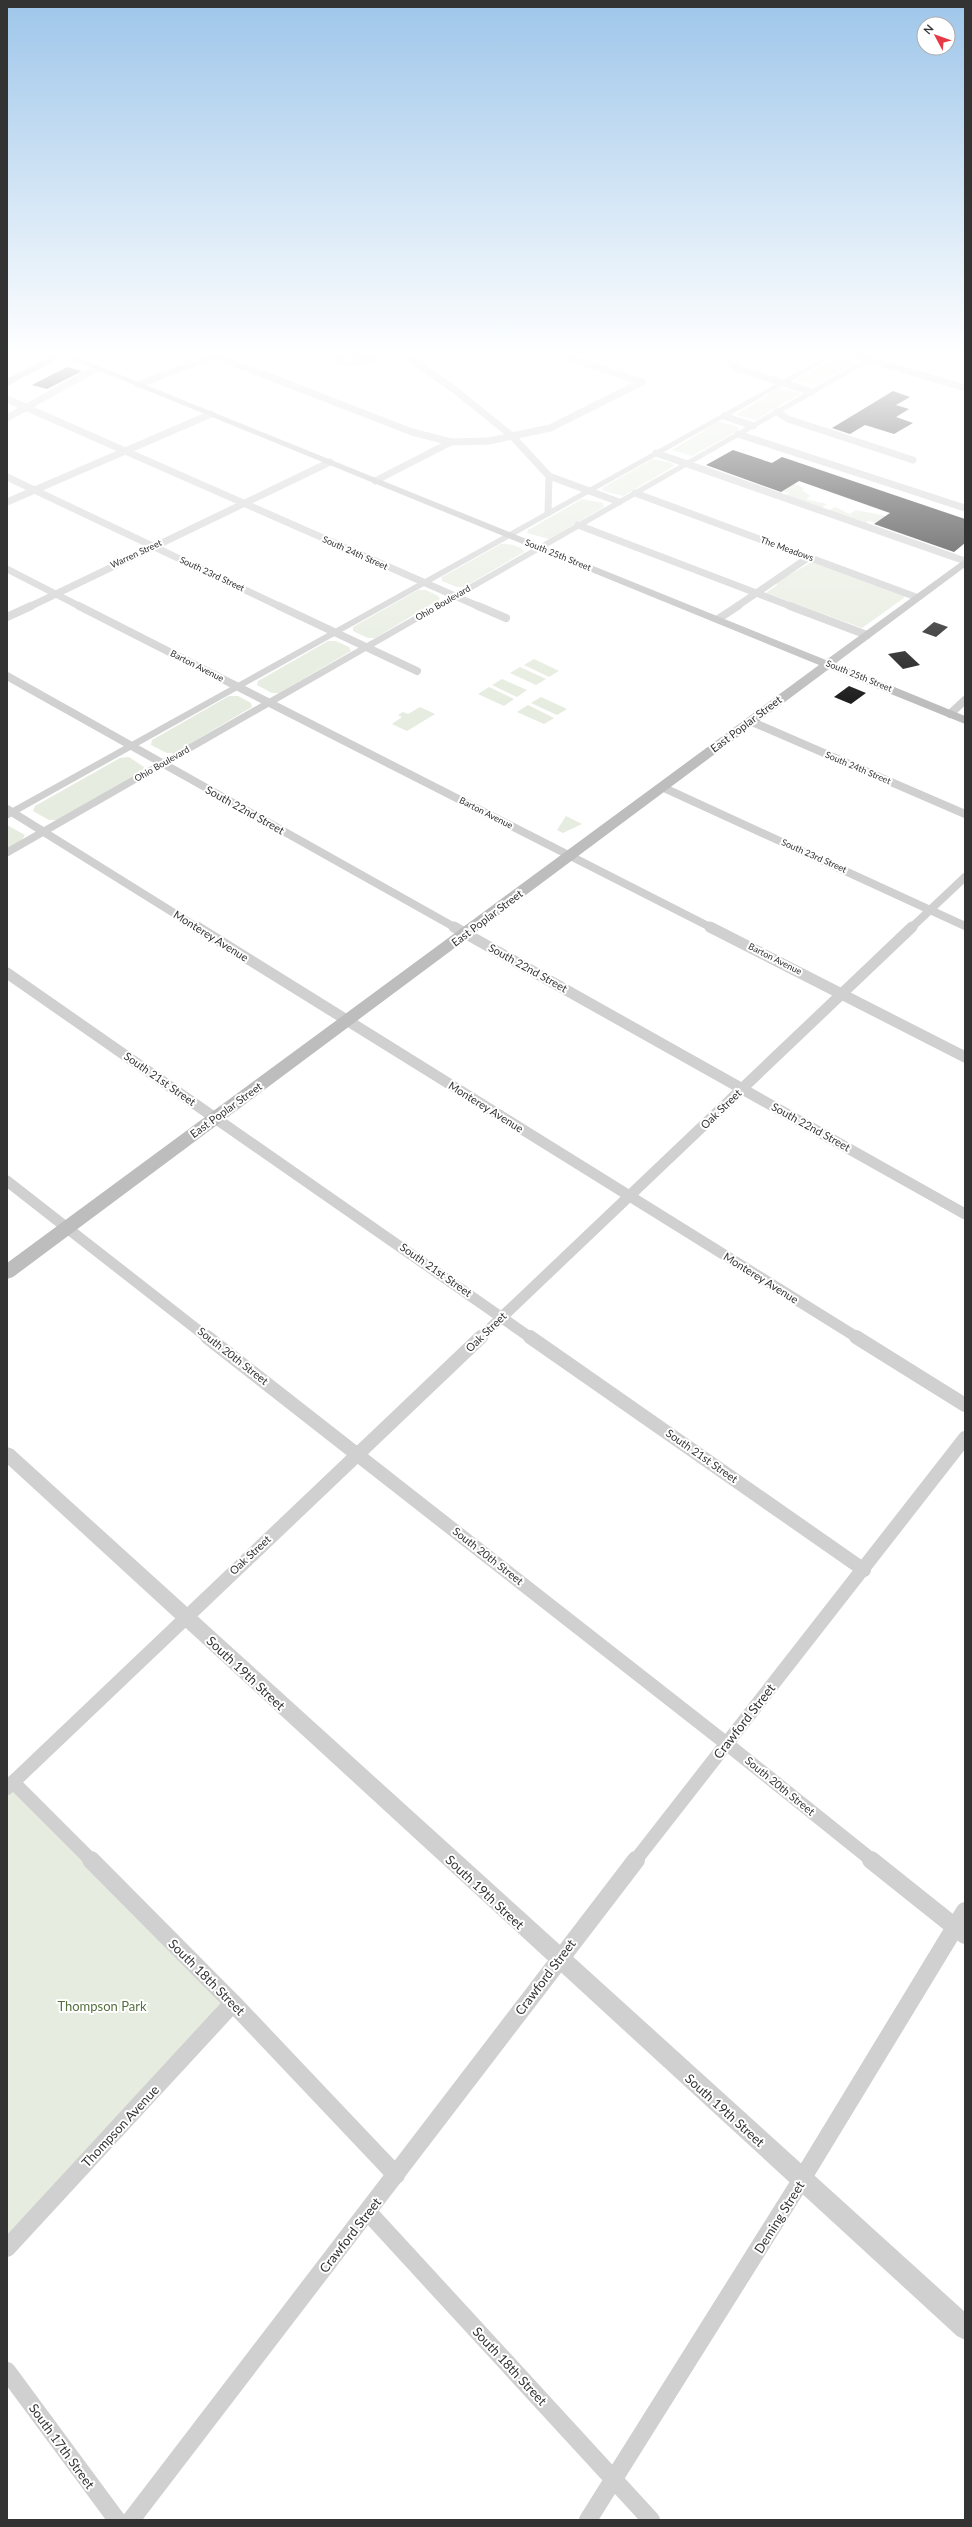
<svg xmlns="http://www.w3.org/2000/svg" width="972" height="2527" font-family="Lato,sans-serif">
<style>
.green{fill:#e6ecdf}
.building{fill:#1a1a1a}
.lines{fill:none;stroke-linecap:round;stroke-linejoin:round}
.minor-far4{stroke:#d0d0d0;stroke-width:7}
.minor-far3{stroke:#d0d0d0;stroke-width:8}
.minor-far2{stroke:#d0d0d0;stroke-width:11}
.minor-far1{stroke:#d0d0d0;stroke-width:14}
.minor{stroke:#d0d0d0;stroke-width:18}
.tertiary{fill:#d0d0d0;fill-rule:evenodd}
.secondary{fill:#bdbdbd;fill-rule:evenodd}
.primary{fill:#ababab;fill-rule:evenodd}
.labels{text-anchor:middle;stroke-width:4;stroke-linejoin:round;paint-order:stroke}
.far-street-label{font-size:9px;fill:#333;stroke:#fff}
.street-label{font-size:11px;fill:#333;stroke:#fff}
.near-street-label{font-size:13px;fill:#333;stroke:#fff}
.near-park-label{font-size:13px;fill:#56703f;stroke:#fff}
</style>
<rect width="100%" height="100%" fill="#fff"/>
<g class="green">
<path d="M837,356l18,3 2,3 -41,23 -19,-5z"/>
<path d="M779,388l19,4 1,2 -43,26 -20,-5z"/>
<path d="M718,422l19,4 2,4 -47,26 -20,-6z"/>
<path d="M653,459l19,4 2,3 -51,30 -19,-5 -2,-3z"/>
<path d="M794,484l10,4 -2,2 9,6 -5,3 21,5 -7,5 -35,-13 4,-3 -6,-2z"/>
<path d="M582,499l21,4 1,4 -55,32 -22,-6 1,-3z"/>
<path d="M835,507l15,7 6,-4 30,6 -10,7 -7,-2 -5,3 -36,-13z"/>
<path d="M501,544c8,0 19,1 23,8l-60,35h-7l-15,-6v-4z"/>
<path d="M812,562l92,34v2l-42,30 -96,-35 11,-8v-3z"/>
<path d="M418,590h8l12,6 2,3 -65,39h-7l-15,-7v-4z"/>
<path d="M328,641h8l13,6 2,4 -72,42h-7l-15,-8 1,-4z"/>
<path d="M534,659l25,12 -10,6 -25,-12z"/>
<path d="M520,667l26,12 -10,6 -26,-12z"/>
<path d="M502,679l25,11 -10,7 -25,-12z"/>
<path d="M489,687l25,12 -10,7 -26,-12z"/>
<path d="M229,696h9l13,7 1,4 -78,46h-7l-16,-8 1,-5z"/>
<path d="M541,697l26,12 -10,6 -26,-12z"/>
<path d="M528,705l26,13 -10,6 -27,-12z"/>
<path d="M420,707l15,7 -28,17 -15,-7 10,-7 -4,-2 5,-3 5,2z"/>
<path d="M129,757l15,10 -2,4 -85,49h-8l-16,-9 2,-5 85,-48z"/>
<path d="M566,816l16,8 -19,9 -6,-3z"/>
<path d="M7,825l18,10 -3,5 -15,9z"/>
<path d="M13,1782l220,221 -226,245v-460z"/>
</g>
<g class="building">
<path d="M67,367l15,4 -35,18 -15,-4z"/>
<path d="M893,391l17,6 -14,8 13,4 -13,8 17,6 -19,11 -29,-9 -15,9 -18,-6z"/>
<path d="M733,450l39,13 10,-6 183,62v24l-11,9 -80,-28 16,-11 -91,-32 -18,11 -75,-27z"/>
<path d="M934,622l14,5 -12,10 -14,-5z"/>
<path d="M905,651l15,14 -17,4 -15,-15z"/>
<path d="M849,686l17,7 -15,11 -17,-7z"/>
</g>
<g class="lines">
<g class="minor-far4">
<path d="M403,354l52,36 57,46 37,40 -1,37"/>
<path d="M557,354l85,28"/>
<path d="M851,354l114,34"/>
<path d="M213,355l199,77 39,10 38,-1 61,-13 92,-46"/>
<path d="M364,358l-14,-4 -13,4 2,3 13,2 37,-9"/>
<path d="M730,363l9,6 73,23"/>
<path d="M138,385l80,-31"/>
<path d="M7,399l473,208"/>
<path d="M777,412l11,7 125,41"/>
<path d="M724,416l29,10"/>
<path d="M7,418l90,-50"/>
<path d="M738,434l227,74"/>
<path d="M656,453l309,108"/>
<path d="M549,476l70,26"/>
<path d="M7,477l274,130"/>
<path d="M375,481l76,-39"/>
<path d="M635,493l281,104"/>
<path d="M7,502l204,-88"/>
<path d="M578,525l215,82"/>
<path d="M7,569l74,38"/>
<path d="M29,607l301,-145"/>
<path d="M736,607l73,-50"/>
</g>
<g class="minor-far3">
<path d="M79,606l633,322"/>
<path d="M279,606l138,65"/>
<path d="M478,606l28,12"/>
<path d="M790,606l77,29"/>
<path d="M7,617l24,-11"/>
<path d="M718,619l20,-13"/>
<path d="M7,676l449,252"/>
<path d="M950,714l15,-14"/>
<path d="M750,721l215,93"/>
<path d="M662,787l303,139"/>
<path d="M7,809l191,119"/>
<path d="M911,928l54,-51"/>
</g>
<g class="minor-far2">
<path d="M197,927l661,411"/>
<path d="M454,927l511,287"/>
<path d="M710,927l255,130"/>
<path d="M7,973l524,365"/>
<path d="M7,1181l201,157"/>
<path d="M480,1338l432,-411"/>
</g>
<g class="minor-far1">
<path d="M207,1337l520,407 146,117"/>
<path d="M530,1337l334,233"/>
<path d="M856,1337l109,68"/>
<path d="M13,1782l79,79"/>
<path d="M7,1788l474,-451"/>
<path d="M635,1861l330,-423"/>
</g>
<g class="minor">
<path d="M91,1860l142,143 163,172"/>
<path d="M871,1860l94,75"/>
<path d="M368,2212l283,308"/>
<path d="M7,2248l226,-245"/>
<path d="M7,2371l110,149"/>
<path d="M131,2520l505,-660"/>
<path d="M588,2520l214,-341 163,-268"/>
</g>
<g class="tertiary">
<path d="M830,354h9l-832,465v-8z"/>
<path d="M874,354h9l-876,503v-9z"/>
<path d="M7,1447l6,2 952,863v28l-8,-4 -950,-872z"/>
</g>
<path class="secondary" d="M58,354h11l757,306 139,-101v8l-129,96 129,53v8l-136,-55 -816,608 -6,2v-16l812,-598z"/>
<path class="primary" d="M55,354h12l-60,32v-7z"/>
</g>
<linearGradient id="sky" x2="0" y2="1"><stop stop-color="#9ec6ea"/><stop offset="0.5" stop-color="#fff"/><stop offset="1" stop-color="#fff" stop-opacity="0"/></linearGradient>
<rect width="972" height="708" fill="url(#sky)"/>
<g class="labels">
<g class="far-street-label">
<text transform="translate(787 549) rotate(20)" y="3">The Meadows</text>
<text transform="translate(355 553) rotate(24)" y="3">South 24th Street</text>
<text transform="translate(136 554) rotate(-25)" y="3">Warren Street</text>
<text transform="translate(558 555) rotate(22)" y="3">South 25th Street</text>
<text transform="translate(212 574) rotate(25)" y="3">South 23rd Street</text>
<text transform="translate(443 603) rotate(-30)" y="3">Ohio Boulevard</text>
<text transform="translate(197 666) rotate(27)" y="3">Barton Avenue</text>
<text transform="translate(859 676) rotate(22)" y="3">South 25th Street</text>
<text transform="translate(162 764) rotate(-30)" y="3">Ohio Boulevard</text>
<text transform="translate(858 768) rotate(23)" y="3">South 24th Street</text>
<text transform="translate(486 813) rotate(27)" y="3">Barton Avenue</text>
<text transform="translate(814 856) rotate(24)" y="3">South 23rd Street</text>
<text transform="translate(775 959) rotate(27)" y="3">Barton Avenue</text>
</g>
<g class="street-label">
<text transform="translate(746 724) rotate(-37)" y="4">East Poplar Street</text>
<text transform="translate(245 810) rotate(29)" y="4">South 22nd Street</text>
<text transform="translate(487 918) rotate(-37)" y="4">East Poplar Street</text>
<text transform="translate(211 936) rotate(32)" y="4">Monterey Avenue</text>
<text transform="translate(528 968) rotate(29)" y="4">South 22nd Street</text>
<text transform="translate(160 1079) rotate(35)" y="4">South 21st Street</text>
<text transform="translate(486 1107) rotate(32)" y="4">Monterey Avenue</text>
<text transform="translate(721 1109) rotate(-44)" y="4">Oak Street</text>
<text transform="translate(226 1110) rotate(-36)" y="4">East Poplar Street</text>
<text transform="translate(811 1127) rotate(29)" y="4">South 22nd Street</text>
<text transform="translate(436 1270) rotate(35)" y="4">South 21st Street</text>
<text transform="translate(761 1278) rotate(32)" y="4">Monterey Avenue</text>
<text transform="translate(486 1332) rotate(-44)" y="4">Oak Street</text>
<text transform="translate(233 1356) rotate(38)" y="4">South 20th Street</text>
<text transform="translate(702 1456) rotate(35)" y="4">South 21st Street</text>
<text transform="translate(250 1555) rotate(-43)" y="4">Oak Street</text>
<text transform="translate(488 1556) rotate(38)" y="4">South 20th Street</text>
<text transform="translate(780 1786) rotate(39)" y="4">South 20th Street</text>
</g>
<g class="near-street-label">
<text transform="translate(246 1673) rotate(43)" y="5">South 19th Street</text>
<text transform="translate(744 1721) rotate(-52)" y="5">Crawford Street</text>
<text transform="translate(485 1892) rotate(43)" y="5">South 19th Street</text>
<text transform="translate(207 1977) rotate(45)" y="5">South 18th Street</text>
<text transform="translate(545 1977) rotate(-53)" y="5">Crawford Street</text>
<text transform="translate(725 2110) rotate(42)" y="5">South 19th Street</text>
<text transform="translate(120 2126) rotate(-47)" y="5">Thompson Avenue</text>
<text transform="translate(779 2217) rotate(-58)" y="5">Deming Street</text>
<text transform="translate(350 2235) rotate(-52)" y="5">Crawford Street</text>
<text transform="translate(510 2366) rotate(47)" y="5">South 18th Street</text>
<text transform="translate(62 2446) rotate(54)" y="5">South 17th Street</text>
</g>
<g class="near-park-label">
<text x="102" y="2011">Thompson Park</text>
</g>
</g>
<rect width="972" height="2527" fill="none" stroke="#333333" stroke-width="16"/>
<g transform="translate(936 36) rotate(311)"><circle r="19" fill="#ffffff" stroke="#adadad"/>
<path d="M0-3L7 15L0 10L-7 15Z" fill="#e63946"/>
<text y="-6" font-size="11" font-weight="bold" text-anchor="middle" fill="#333333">N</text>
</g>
</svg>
